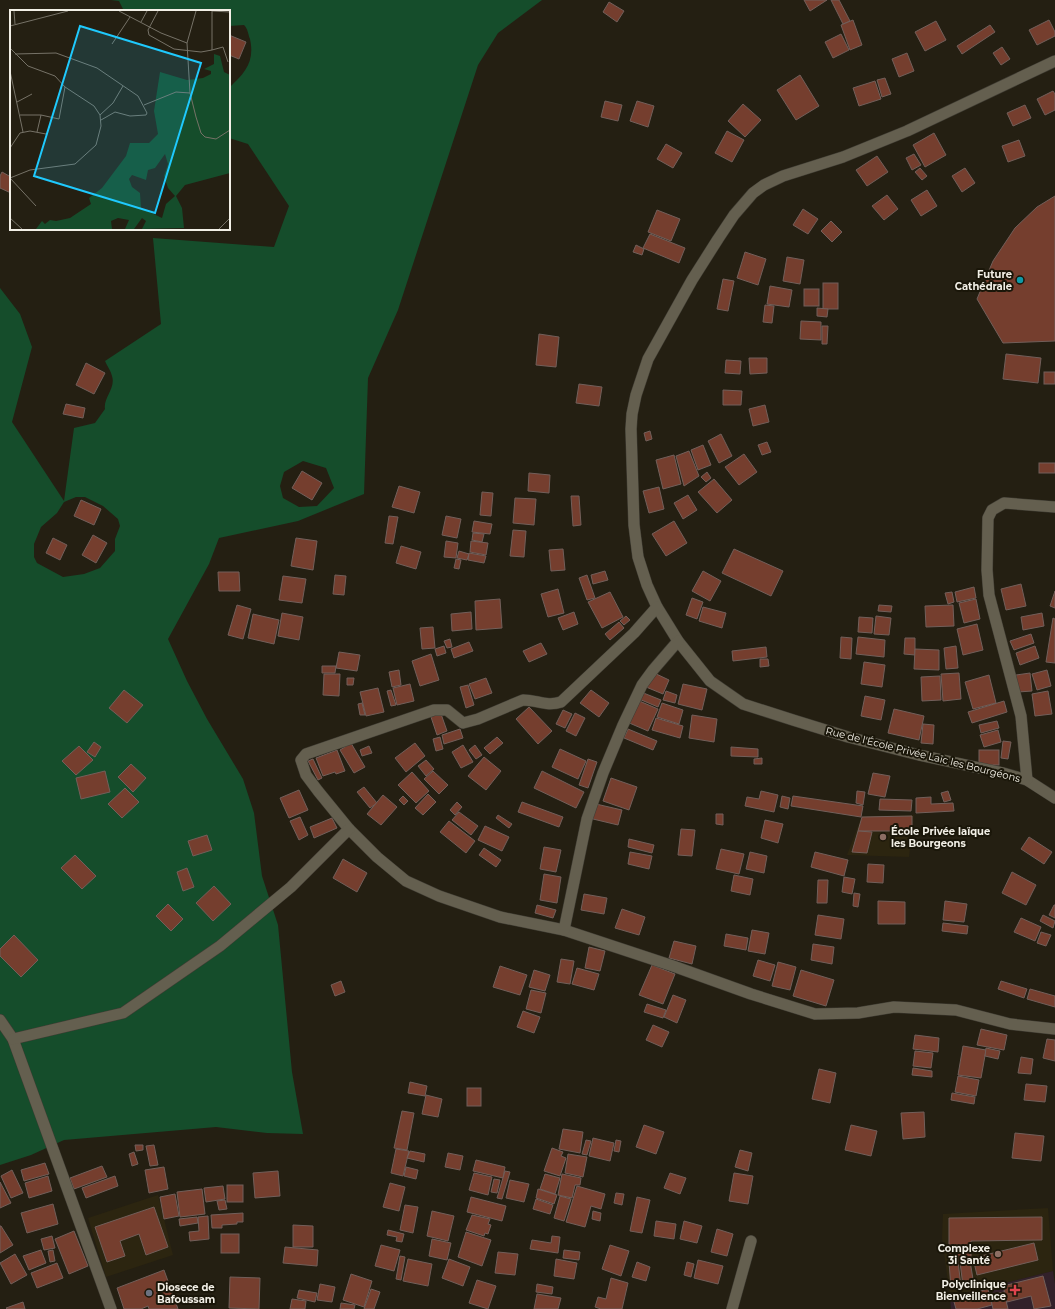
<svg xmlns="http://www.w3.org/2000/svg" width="1055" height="1309" font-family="Montserrat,sans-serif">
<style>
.built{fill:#2c2510}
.medical{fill:#32212a}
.green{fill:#154d2b;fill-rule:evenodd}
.building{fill:#753e2e;stroke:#725f5a}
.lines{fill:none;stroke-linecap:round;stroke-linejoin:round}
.minor-casing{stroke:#3f3c33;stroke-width:12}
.minor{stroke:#645f4f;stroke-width:11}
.culture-dot{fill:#0f9aa8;stroke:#1a1609;stroke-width:1.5}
.education-dot{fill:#8d6e63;stroke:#1a1609;stroke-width:1.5}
.health-dot{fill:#e0444e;stroke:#1a1609;stroke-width:1.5}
.worship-dot{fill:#6b7280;stroke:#1a1609;stroke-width:1.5}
.labels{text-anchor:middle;stroke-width:4;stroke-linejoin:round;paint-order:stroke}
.poi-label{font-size:10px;font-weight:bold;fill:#f2efe6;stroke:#1a1609;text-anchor:end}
.street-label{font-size:10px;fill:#f2efe6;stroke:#1a1609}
.inset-road{fill:none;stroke:#767267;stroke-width:1}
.view{fill:#1fc9fd;fill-opacity:0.15;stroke:#1fc9fd;stroke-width:2}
.inset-edge{fill:none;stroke:#f2efe6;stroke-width:2}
</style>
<rect width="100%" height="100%" fill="#241f12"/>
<g class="built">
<path d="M914,815l-5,42 -62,-2 14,-37 2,-2z"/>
<path d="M158,1195l15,60 -67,22 -18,-59z"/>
<path d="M1048,1208l5,63 -103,26 -8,-59 1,-24z"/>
</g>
<path class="medical" d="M1053,1271l2,13v25h-104l-1,-12z"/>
<path class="green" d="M111,0h431l-44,33 -20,32 -80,245 -30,68 -4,116 -66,27 -79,17 -10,26 -41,75 19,42 20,38 36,60 11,34 8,63 16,49 14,147 11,62 -36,-1 -51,-6 -152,13 -33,15 -31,10v-877l20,26 12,33 -20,75 52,79 10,-73 21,-5 10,-14c-2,-11 11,-21 7,-33 -1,-5 -5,-10 -7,-15l56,-37 -8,-86 121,9 15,-41 -41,-62 -19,-6v-50c16,-15 26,-26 21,-49 -2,-5 -2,-10 -6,-14l-15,1v-15h-105l-5,-10zM303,461l23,7 8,20 -17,18 -18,1 -16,-9 -3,-12 4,-14zM76,497h9l18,9 15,13 2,7 -5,13v12l-15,17 -16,6 -21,3 -26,-14 -3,-6v-13l7,-17 16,-14 7,-11z"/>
<g class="building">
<path d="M804,0h23l-17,11z"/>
<path d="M831,0h8l11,21 -7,3z"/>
<path d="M609,2l15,9 -7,11 -14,-10z"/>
<path d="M853,20l9,25 -12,5 -9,-25z"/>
<path d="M1049,20l6,12v4l-18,9 -8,-15z"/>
<path d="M936,21l10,19 -21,11 -10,-19z"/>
<path d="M990,25l5,7 -33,22 -5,-8z"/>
<path d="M841,34l8,16 -16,8 -8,-16z"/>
<path d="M229,35l17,7 -7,17 -10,-4z"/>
<path d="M1002,47l8,12 -9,6 -8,-12z"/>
<path d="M907,53l7,18 -15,6 -7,-18z"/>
<path d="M800,75l19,31 -23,14 -19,-30z"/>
<path d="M885,78l6,16 -9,3 -5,-17z"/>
<path d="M875,81l6,18 -22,7 -6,-18z"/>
<path d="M1053,91l2,3v16l-10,5 -8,-16z"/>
<path d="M605,101l17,4 -4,16 -17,-4z"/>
<path d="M637,101l17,5 -6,21 -18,-6z"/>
<path d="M743,104l18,16 -16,17 -17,-16z"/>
<path d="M1025,105l6,13 -18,8 -6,-13z"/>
<path d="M727,131l17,9 -12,22 -17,-9z"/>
<path d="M934,133l12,22 -21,12 -12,-22z"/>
<path d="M1019,140l6,16 -17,6 -6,-16z"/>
<path d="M666,144l16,9 -9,15 -16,-9z"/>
<path d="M914,154l7,11 -9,5 -6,-12z"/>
<path d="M877,156l11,16 -21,14 -11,-16z"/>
<path d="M920,168l7,8 -5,4 -7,-8z"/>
<path d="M965,168l10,15 -13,9 -10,-16z"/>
<path d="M2,172l9,5v16l-11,-5v-12z"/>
<path d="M927,190l10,16 -16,10 -10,-16z"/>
<path d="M887,195l11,14 -14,11 -12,-14z"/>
<path d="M1055,196v145l-52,2 -26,-44 16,-38 22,-33 22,-21z"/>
<path d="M803,209l15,10 -10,15 -15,-9z"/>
<path d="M657,210l23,9 -9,22 -23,-9z"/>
<path d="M831,221l11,11 -10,10 -11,-11z"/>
<path d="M650,234l35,14 -6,15 -36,-15z"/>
<path d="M636,245l8,4 -2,6 -9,-3z"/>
<path d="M745,252l21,7 -8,26 -21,-7z"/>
<path d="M787,257l17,3 -4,24 -17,-3z"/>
<path d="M723,279l11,2 -6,30 -11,-2z"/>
<rect x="823" y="283" width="15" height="26"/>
<path d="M770,286l22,4 -3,17 -22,-3z"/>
<rect x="804" y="289" width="15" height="17"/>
<path d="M765,305l9,1 -2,17 -9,-1z"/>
<path d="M817,308l11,1 -1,8 -10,-1z"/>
<path d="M801,321l20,1v18l-21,-1z"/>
<path d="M822,326h6l-1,18h-5z"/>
<path d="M539,334l20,3 -3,30 -20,-2z"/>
<path d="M1006,354l35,4 -3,25 -35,-4z"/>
<path d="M749,358h18v15l-17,1z"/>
<path d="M726,360l15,1 -1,13 -15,-1z"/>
<path d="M86,363l19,10 -11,21 -18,-9z"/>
<rect x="1044" y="372" width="11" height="12"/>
<path d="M579,384l23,3 -3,19 -23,-3z"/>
<path d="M723,390l19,1 -1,14h-18z"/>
<path d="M66,404l19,4 -2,10 -20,-4z"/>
<path d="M765,405l4,17 -16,4 -4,-17z"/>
<path d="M650,431l2,8 -6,2 -2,-8z"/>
<path d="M721,434l11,22 -13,7 -11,-22z"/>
<path d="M767,442l4,10 -9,3 -4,-10z"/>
<path d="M703,445l8,20 -13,5 -7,-20z"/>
<path d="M689,451l10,25 -15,10 -8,-30z"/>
<path d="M744,454l13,18 -18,13 -14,-18z"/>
<path d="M674,455l7,29 -18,5 -7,-29z"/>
<rect x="1039" y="463" width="16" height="10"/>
<path d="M302,471l20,12 -10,17 -20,-12z"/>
<path d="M707,472l4,6 -5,4 -5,-5z"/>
<path d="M529,473l21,2 -1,18 -21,-2z"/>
<path d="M714,479l18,21 -15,13 -19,-21z"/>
<path d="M399,486l21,6 -6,21 -22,-6z"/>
<path d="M659,487l5,22 -15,4 -6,-22z"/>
<path d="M482,492l11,1 -2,23 -11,-1z"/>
<path d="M688,495l9,15 -14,9 -9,-16z"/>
<path d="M571,496h8l2,29 -8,1z"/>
<path d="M515,498l21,1 -2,26 -21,-2z"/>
<path d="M81,500l20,9 -7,16 -20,-9z"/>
<path d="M389,516l9,1 -5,27 -8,-1z"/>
<path d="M446,516l15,3 -4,19 -15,-3z"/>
<path d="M474,521l18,3 -2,10 -18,-2z"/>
<path d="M674,521l13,22 -21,13 -14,-22z"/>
<path d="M513,530l13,1 -2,26 -14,-1z"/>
<path d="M473,533l11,1 -2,8 -10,-2z"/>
<path d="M93,535l14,8 -11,20 -14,-8z"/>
<path d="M53,538l14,7 -7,15 -14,-7z"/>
<path d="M296,538l21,3 -4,29 -22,-4z"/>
<path d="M446,541l12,2 -2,15 -12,-1z"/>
<path d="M471,541l17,2 -2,12 -16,-3z"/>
<path d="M401,546l20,6 -5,17 -20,-6z"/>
<path d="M563,549l2,21 -14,1 -2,-21z"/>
<path d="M734,549l49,22 -12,25 -49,-23z"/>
<path d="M459,551l10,3 -2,6 -10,-2z"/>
<path d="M469,553l17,3 -2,7 -16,-3z"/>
<path d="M456,559l5,1 -2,9 -5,-1z"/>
<path d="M605,571l3,9 -15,4 -2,-9z"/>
<path d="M703,571l18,10 -11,20 -18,-10z"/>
<path d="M218,572h21l1,19h-21z"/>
<path d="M335,575l11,1 -2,19 -11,-1z"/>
<path d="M587,575l8,23 -8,2 -8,-22z"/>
<path d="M283,576l23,3 -4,24 -23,-3z"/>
<path d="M1021,584l5,22 -20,4 -5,-21z"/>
<path d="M974,587l2,11 -19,4 -2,-10z"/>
<path d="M558,589l6,24 -16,4 -7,-23z"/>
<path d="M1055,591v17l-5,-2z"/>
<path d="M610,592l13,25 -21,11 -14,-26z"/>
<path d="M952,592l2,10 -6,2 -3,-11z"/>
<path d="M692,598l11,4 -6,17 -11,-4z"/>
<path d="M500,599l2,29 -26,2 -1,-29z"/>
<path d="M976,599l4,20 -16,4 -5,-20z"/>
<path d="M237,605l14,4 -8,30 -15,-4z"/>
<path d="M879,605l13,1 -1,6 -13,-1z"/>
<path d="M953,605l1,21 -28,1 -1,-21z"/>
<path d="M703,607l23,6 -4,15 -23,-7z"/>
<path d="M471,612l1,17 -20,2 -1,-17z"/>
<path d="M574,612l4,12 -15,6 -5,-12z"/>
<path d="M282,613l21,4 -4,23 -21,-4z"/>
<path d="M1042,613l2,13 -21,4 -2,-13z"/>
<path d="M253,614l26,6 -5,24 -26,-6z"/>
<path d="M626,616l4,4 -6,5 -4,-4z"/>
<path d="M876,616l15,2 -2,17 -15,-1z"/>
<path d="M859,617l14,1 -1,15 -14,-1z"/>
<path d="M1053,618l2,1v44l-9,-1z"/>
<path d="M619,622l5,6 -14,12 -5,-6z"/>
<path d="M977,624l6,26 -20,5 -6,-26z"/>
<path d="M433,627l2,21 -13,1 -2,-21z"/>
<path d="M1031,634l3,9 -20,7 -4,-9z"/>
<path d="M841,637l11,1 -1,21 -11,-1z"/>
<path d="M858,637l27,3 -1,17 -28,-3z"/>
<path d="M905,638h10v17l-11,-1z"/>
<path d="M450,639l2,8 -5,1 -3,-7z"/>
<path d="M469,642l4,9 -19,7 -3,-9z"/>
<path d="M541,643l6,11 -18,8 -6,-11z"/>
<path d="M444,646l2,7 -9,3 -2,-7z"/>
<path d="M956,646l2,22 -12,1 -2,-21z"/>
<path d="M1035,646l4,12 -19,7 -4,-12z"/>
<path d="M766,647l1,10 -34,4 -1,-10z"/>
<path d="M915,649l24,1v20l-25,-1z"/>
<path d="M339,652l21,3 -3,16 -21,-3z"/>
<path d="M431,654l8,26 -19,6 -8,-25z"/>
<path d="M760,659h8l1,7 -9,1z"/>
<path d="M864,662l21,3 -3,22 -21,-3z"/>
<path d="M322,666h14l-1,7h-13z"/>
<path d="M399,670l2,15 -9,2 -3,-15z"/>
<path d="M1047,670l4,16 -14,4 -5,-16z"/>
<path d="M652,672l17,8 -6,14 -17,-7z"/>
<path d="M959,673l2,26 -18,2 -2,-27z"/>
<path d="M1030,673l2,18 -14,1 -2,-17z"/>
<path d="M324,674h16l-1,22 -16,-1z"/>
<path d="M989,675l7,28 -23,6 -8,-27z"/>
<path d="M940,676l1,24 -19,1 -1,-24z"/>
<path d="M347,678h7l-1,7h-6z"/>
<path d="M486,678l6,15 -17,6 -6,-15z"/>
<path d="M410,684l4,17 -17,4 -4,-17z"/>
<path d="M683,684l24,5 -5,21 -24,-6z"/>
<path d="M468,685l6,20 -8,3 -6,-21z"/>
<path d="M378,688l6,24 -18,4 -6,-24z"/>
<path d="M124,690l19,15 -16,18 -18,-15z"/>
<path d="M391,690l5,15 -5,1 -4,-15z"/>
<path d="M591,690l18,13 -10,14 -19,-14z"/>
<path d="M666,691l11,4 -2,8 -12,-3z"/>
<path d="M1048,691l4,23 -17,2 -3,-22z"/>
<path d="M641,692l20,8 -3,7 -19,-8z"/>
<path d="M865,696l20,4 -4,20 -20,-4z"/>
<path d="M637,700l21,9 -10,22 -21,-9z"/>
<path d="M1004,701l3,11 -35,11 -4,-11z"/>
<path d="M362,703l3,12h-5l-2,-11z"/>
<path d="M662,703l21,7 -4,14 -22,-7z"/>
<path d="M529,707l23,24 -14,13 -22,-25z"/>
<path d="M894,709l30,7 -5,24 -31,-7z"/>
<path d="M563,710l9,4 -7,14 -9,-4z"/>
<path d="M440,711l7,20 -10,4 -7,-21z"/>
<path d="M575,713l10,5 -9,18 -10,-5z"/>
<path d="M692,715l25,4 -3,23 -25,-4z"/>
<path d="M656,718l27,8 -3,12 -28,-8z"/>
<path d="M997,721l2,7 -18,5 -2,-8z"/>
<path d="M923,724l11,1 -1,19 -12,-1z"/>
<path d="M460,729l3,9 -19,6 -2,-9z"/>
<path d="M628,729l29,12 -4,9 -29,-12z"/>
<path d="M998,730l3,12 -17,5 -4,-12z"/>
<path d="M440,737l3,12 -7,2 -3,-12z"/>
<path d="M497,737l6,6 -13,11 -6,-6z"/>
<path d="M1003,741l8,1 -3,17 -7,-1z"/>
<path d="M94,742l7,5 -6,10 -8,-5z"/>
<path d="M351,743l14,24 -11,6 -14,-23z"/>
<path d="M415,743l10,13 -19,16 -11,-14z"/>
<path d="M463,745l10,17 -12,6 -9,-16z"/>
<path d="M475,745l7,10 -6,4 -7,-9z"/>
<path d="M79,746l14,14 -17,15 -14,-14z"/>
<path d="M369,746l3,7 -10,3 -2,-6z"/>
<path d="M731,747l27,2v8l-27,-1z"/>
<path d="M560,749l26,12 -8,18 -26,-12z"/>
<path d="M337,750l8,21 -9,3 -1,-2 -12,4 -7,-18z"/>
<rect x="979" y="750" width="20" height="15"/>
<path d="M484,757l17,14 -15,19 -18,-14z"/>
<path d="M762,758v6h-8v-5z"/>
<path d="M313,759l9,19 -4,2 -10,-19z"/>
<path d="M588,759l9,3 -9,26 -9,-3z"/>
<path d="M426,760l8,9 -8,7 -8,-10z"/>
<path d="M131,764l15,14 -13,14 -15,-15z"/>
<path d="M105,771l5,21 -29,7 -5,-21z"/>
<path d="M433,771l15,14 -9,9 -15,-15z"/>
<path d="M542,771l42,21 -8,16 -42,-20z"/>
<path d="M412,772l17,19 -13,12 -18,-18z"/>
<path d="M873,773l17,3 -5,21 -17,-3z"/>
<path d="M611,778l26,9 -8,23 -26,-9z"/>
<path d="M364,787l13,16 -7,5 -13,-16z"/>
<path d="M125,788l14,14 -17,16 -14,-14z"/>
<path d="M299,790l9,20 -19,8 -9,-20z"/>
<path d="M761,791l17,4 -4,17 -29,-6 2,-9 12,2z"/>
<path d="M857,791l8,1 -2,13 -7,-2z"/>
<path d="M948,791l3,9 -7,2 -3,-9z"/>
<path d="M428,794l8,8 -13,13 -8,-7z"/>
<path d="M383,795l14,12 -16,18 -14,-11z"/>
<path d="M403,796l5,5 -4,4 -5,-5z"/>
<path d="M782,796l8,2 -2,11 -8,-2z"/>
<path d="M793,796l70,10 -2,11 -70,-11z"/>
<path d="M931,797v7l22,-1 1,8 -38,2v-15z"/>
<path d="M880,799l32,1 -1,11 -32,-1z"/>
<path d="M457,802l5,5 -7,8 -5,-5z"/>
<path d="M522,802l41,15 -4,10 -41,-15z"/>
<path d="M596,804l26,6 -4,15 -25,-6z"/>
<path d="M459,812l19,14 -7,9 -19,-15z"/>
<path d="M716,814h7v11l-7,-1z"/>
<path d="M498,815l14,9 -3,4 -13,-10z"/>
<path d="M912,816v15h-54l4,-14z"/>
<path d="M300,817l8,18 -9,5 -9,-19z"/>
<path d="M332,818l5,10 -23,10 -4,-11z"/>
<path d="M765,820l18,4 -5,19 -17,-5z"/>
<path d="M449,821l26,20 -9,12 -26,-21z"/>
<path d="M485,826l24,11 -7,14 -24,-11z"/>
<path d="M681,829l14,1 -3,26 -14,-1z"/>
<path d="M858,831l14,1 -5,21 -15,-1z"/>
<path d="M207,835l5,15 -19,6 -5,-15z"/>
<path d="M1029,837l23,15 -8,12 -23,-15z"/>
<path d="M629,839l25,6 -2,8 -24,-6z"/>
<path d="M544,847l17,3 -5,22 -16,-3z"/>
<path d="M484,848l17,12 -5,7 -17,-12z"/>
<path d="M721,849l23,5 -5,20 -23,-5z"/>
<path d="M630,852l22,4 -3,13 -21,-5z"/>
<path d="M750,852l17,4 -3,17 -18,-4z"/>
<path d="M815,852l33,8 -4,16 -33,-9z"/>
<path d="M75,855l21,21 -14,13 -21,-21z"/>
<path d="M343,859l24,14 -10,19 -24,-14z"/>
<path d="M868,864l16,1 -1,18 -16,-1z"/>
<path d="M187,868l7,19 -11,4 -6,-19z"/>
<path d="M1012,872l24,13 -10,20 -24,-12z"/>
<path d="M544,874l17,3 -4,26 -17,-3z"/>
<path d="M734,875l19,4 -3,16 -19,-4z"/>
<path d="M844,877l11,2 -3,15 -10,-2z"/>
<path d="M818,880h10l-1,23h-10z"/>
<path d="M214,886l17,18 -18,17 -17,-18z"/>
<path d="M854,893l6,1 -2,13 -5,-1z"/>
<path d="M584,894l23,4 -3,16 -23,-4z"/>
<path d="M878,901l27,1v22h-27z"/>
<path d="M945,901l22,3 -3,18 -21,-2z"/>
<path d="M168,904l15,15 -12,12 -15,-15z"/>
<path d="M537,905l19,5 -3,8 -18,-5z"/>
<path d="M1054,905h1v13l-6,-3z"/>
<path d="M622,909l23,8 -6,18 -24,-7z"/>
<path d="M818,915l26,4 -3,20 -26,-4z"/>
<path d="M1043,915l12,6 -2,7 -13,-7z"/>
<path d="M1021,918l20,9 -6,14 -21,-9z"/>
<path d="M943,923l25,3 -1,8 -25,-3z"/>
<path d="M752,930l17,3 -4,21 -17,-3z"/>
<path d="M1041,932l10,3 -5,11 -9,-3z"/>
<path d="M726,934l22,4 -2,12 -22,-4z"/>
<path d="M14,935l24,25 -17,17 -21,-21v-7z"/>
<path d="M674,941l22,5 -4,18 -23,-6z"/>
<path d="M813,944l21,3 -2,17 -21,-4z"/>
<path d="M589,947l16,4 -5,20 -15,-3z"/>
<path d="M561,959l13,2 -4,23 -13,-2z"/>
<path d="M758,960l17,5 -5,16 -17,-5z"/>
<path d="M778,962l18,5 -6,23 -18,-4z"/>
<path d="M652,965l23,9 -12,30 -24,-9z"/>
<path d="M500,966l27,9 -7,20 -27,-8z"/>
<path d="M577,968l22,6 -5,16 -22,-6z"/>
<path d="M534,970l16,5 -5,16 -16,-4z"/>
<path d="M801,970l33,10 -8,26 -33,-10z"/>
<path d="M341,981l4,11 -10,4 -4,-11z"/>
<path d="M1001,981l26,8 -3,9 -26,-9z"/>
<path d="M1030,989l25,7v11l-28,-8z"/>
<path d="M531,990l15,3 -5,20 -15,-4z"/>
<path d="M673,995l13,5 -9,23 -13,-6z"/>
<path d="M647,1004l19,6 -3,8 -19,-6z"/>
<path d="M523,1011l17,6 -6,16 -17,-6z"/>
<path d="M653,1025l16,7 -7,15 -16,-7z"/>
<path d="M981,1029l26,6 -3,15 -27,-5z"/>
<path d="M915,1035l24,3 -1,14 -25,-3z"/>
<path d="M1047,1039l8,1v21l-12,-3z"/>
<path d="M963,1046l23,4 -5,28 -23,-3z"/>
<path d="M986,1048l14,3 -2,8 -13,-3z"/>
<path d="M915,1051l18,2 -2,15 -18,-2z"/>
<path d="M1021,1057l12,2 -2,15 -13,-1z"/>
<path d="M913,1068l19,3v6l-20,-2z"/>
<path d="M819,1069l17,4 -6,30 -18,-4z"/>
<path d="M958,1076l21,4 -3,16 -21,-4z"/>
<path d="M410,1082l17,4 -2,10 -17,-3z"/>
<path d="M1026,1084l21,2 -2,16 -21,-2z"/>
<rect x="467" y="1088" width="14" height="18"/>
<path d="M952,1093l23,4 -1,7 -23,-4z"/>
<path d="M426,1095l16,4 -4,18 -16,-3z"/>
<path d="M402,1111l12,2 -7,37 -13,-2z"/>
<path d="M924,1112l1,25 -22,2 -2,-26z"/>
<path d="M644,1125l20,7 -8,22 -20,-7z"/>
<path d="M851,1125l26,6 -6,25 -26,-6z"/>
<path d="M563,1129l20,3 -3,21 -21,-4z"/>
<path d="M1015,1133l29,3 -3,25 -29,-3z"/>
<path d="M593,1138l21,5 -4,18 -21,-5z"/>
<path d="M586,1140l5,1 -4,14 -5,-1z"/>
<path d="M616,1140l5,1 -2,11 -5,-1z"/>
<path d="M135,1145h8v5l-7,1z"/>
<path d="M154,1145l4,20 -8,1 -4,-20z"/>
<path d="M552,1148l11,4 -2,4 5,2 -6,18 -16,-5z"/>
<path d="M396,1149l13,2 -6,25 -12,-3z"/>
<path d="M740,1150l12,3 -4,18 -13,-4z"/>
<path d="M410,1151l15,3 -1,8 -17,-4z"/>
<path d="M134,1152l4,12 -6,2 -3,-12z"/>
<path d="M448,1153l15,3 -3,14 -15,-3z"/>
<path d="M568,1154l19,3 -4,20 -18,-4z"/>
<path d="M476,1160l29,7 -2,11 -30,-7z"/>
<path d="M45,1163l4,11 -25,7 -3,-11z"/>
<path d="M102,1166l5,11 -33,12 -4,-11z"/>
<path d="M164,1167l4,22 -19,4 -4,-23z"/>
<path d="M406,1167l12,3 -2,9 -12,-3z"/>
<path d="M12,1170l11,23 -12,5 -10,-22z"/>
<path d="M278,1171l2,25 -25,2 -2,-25z"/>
<path d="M505,1171l5,1 -8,27 -5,-1z"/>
<path d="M474,1173l18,4 -4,18 -19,-5z"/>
<path d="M670,1173l16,5 -6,16 -16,-6z"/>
<path d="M734,1173l19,3 -5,28 -19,-3z"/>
<path d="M545,1174l15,4 -5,16 -15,-5z"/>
<path d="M562,1174l19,4 -1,7h-5l-3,13 -14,-3z"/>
<path d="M48,1176l4,15 -23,7 -4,-15z"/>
<path d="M115,1176l3,10 -32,12 -4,-10z"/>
<path d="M494,1179l6,1 -3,13 -6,-1z"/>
<path d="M510,1180l19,4 -5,18 -18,-4z"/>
<path d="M0,1182l11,21 -11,5z"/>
<path d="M390,1183l15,4 -6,24 -16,-4z"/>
<rect x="227" y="1185" width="16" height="17"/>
<path d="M223,1186l2,13 -19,3 -2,-14z"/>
<path d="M577,1186l28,8 -4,15 -10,-3 -6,21 -19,-5z"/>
<path d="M202,1189l3,25 -25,3 -3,-25z"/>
<path d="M538,1189l19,6 -3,9 -18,-6z"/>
<path d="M616,1193l8,1 -2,11 -8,-2z"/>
<path d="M175,1194l4,22 -15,3 -4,-22z"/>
<path d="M560,1196l11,3 -7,22 -10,-3z"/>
<path d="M471,1197l35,9 -4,15 -35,-9z"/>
<path d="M637,1197l13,3 -8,33 -12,-2z"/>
<path d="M536,1199l17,6 -3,9 -17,-5z"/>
<path d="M225,1200l2,9 -8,1 -2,-9z"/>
<path d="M53,1204l5,20 -31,9 -6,-20z"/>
<path d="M405,1205l13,2 -5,26 -13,-3z"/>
<path d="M154,1207l14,40 -22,8 -7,-21 -19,7 5,15 -18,6 -12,-35z"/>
<path d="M432,1211l22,5 -6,25 -21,-5z"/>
<path d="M593,1211l8,2 -1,8 -8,-2z"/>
<path d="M243,1213v9h-6v2l-15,1v3h-10l-1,-13z"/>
<path d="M472,1215l18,4 -2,5 3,1 -3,9 -3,-1 -1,3 -18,-6z"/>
<path d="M208,1216l1,23 -19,2 -1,-9 10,-1 -1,-14z"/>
<path d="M197,1217l1,6 -18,3 -1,-7z"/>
<path d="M1042,1217v23l-71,1v19h-22v-42z"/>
<path d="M656,1221l20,3 -2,15 -20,-3z"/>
<path d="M684,1221l18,5 -5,17 -17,-4z"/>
<path d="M293,1225l20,1v21h-20z"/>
<path d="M0,1226h1l12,19 -13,8z"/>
<path d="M717,1229l16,5 -6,22 -16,-4z"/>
<path d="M388,1230l16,4 -2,8 -6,-1 1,-4 -10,-2z"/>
<path d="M74,1231l14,35 -19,8 -14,-35z"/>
<path d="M466,1232l25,8 -9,26 -24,-9z"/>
<rect x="221" y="1234" width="18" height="19"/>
<path d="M52,1236l3,12 -11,2 -3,-11z"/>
<path d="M552,1236l8,1 -2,16 -28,-4 2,-9 19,3z"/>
<path d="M432,1239l19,4 -4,17 -18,-4z"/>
<path d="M1034,1243l4,17 -61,15 -4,-17z"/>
<path d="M381,1245l19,5 -6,21 -19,-5z"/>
<path d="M610,1245l19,6 -8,25 -19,-7z"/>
<path d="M285,1247l33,3 -1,16 -34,-3z"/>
<path d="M41,1250l5,13 -17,7 -6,-14z"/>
<path d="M53,1250l2,11 -5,1 -2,-11z"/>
<path d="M564,1250l16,2 -1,8 -16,-2z"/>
<path d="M498,1252l20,2 -3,21 -20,-2z"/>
<path d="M15,1254l12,21 -16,9 -11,-21z"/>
<path d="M400,1256l5,1 -4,23 -5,-1z"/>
<path d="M408,1259l24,5 -4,22 -25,-5z"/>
<path d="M449,1259l21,8 -7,19 -21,-8z"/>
<path d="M556,1259l21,4 -3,16 -20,-3z"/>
<path d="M698,1260l25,6 -5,18 -24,-6z"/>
<path d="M958,1261l3,26 -10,1 -2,-26z"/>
<path d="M970,1261l4,24 -11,1 -3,-24z"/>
<path d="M637,1262l13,5 -4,14 -14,-4z"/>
<path d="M687,1262l7,2 -3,13 -7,-2z"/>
<path d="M57,1263l6,15 -26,10 -6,-15z"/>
<path d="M164,1270l14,39h-29l-1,-3 -7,3h-17l-7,-21z"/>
<path d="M351,1274l21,7 -8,26 -21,-7z"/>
<path d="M1043,1276l8,30 -17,3 -3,-13 -24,6 -4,-16z"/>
<path d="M230,1277l30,1 -1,31 -30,-1z"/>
<path d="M611,1278l17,5 -6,26h-21l-6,-2 3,-10 8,2z"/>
<path d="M477,1280l19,6 -8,23 -19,-6z"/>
<path d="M320,1284l15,3 -3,15 -15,-2z"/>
<path d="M537,1284l16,3 -1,7 -16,-2z"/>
<path d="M371,1289l9,3 -6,17h-10z"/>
<path d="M988,1289l4,16 -15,4h-21l-3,-11z"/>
<path d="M299,1290l18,3 -2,9 -18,-4z"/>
<path d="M1004,1292l4,17h-15l-3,-14z"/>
<path d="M537,1294l24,4 -3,11h-24z"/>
<path d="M292,1299l14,2 -1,8h-15z"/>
<path d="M23,1302l2,7h-18l-1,-1z"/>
<path d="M341,1303l14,2 -1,4h-14z"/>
</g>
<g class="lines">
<g class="minor-casing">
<g id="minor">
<path d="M1055,61l-148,70 -64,26 -60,19 -19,9 -11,8 -19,22 -16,24 -26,41 -44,79 -12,36 -4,19 -1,15 3,96 4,32 9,28 10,22 21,34 32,40 33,23 50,16 55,17 71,18 84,18 24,7 28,18"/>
<path d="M657,607l-23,26 -73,69c-14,5 -24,-2 -38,-2l-45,19 -15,4 -16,-13h-13l-128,44 -5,6 5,15 12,16 31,38 28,28 29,24 33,15 61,21 64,13 109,36 78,28 64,20 43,-1 36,-6 62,3 54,14 45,5"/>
<path d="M1027,780l-6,-64 -32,-121 -2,-25 1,-52 4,-8 12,-7 51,4"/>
<path d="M564,930l23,-111 16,-46 20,-48 19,-40 11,-15 25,-29"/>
<path d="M0,1020l13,19 98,270"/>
<path d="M13,1039l110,-26 97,-67 71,-59 58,-58"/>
<path d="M732,1309l19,-68"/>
</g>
</g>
<use href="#minor" class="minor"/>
</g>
<circle class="culture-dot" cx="1020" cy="280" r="4"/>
<g class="education-dot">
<circle cx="883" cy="837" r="4"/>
<circle cx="998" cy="1254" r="4"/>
</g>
<path class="health-dot" d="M1013 1284h4v4h4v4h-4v4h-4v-4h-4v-4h4z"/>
<circle class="worship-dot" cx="149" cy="1293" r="4"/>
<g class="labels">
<g class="poi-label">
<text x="1012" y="278">Future<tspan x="1012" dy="12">Cathédrale</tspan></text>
<text x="891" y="835" text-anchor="start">École Privée laïque<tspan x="891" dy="12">les Bourgeons</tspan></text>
<text x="990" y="1252">Complexe<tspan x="990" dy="12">3i Santé</tspan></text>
<text x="1006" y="1288">Polyclinique<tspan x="1006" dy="12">Bienveillence</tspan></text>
<text x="157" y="1291" text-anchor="start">Diosece de<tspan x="157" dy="12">Bafoussam</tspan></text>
</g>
<g class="street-label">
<text transform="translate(923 754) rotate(14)" y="4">Rue de l'École Privée Laïc les Bourgéons</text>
</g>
</g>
<g transform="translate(10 10)">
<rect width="220" height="220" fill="#241f12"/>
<path d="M204,44l6,2 4,16 6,3v98l-45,12 -9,11 6,12 2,20 -42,1 4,-8 -4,-3 -8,11h-9l4,-9 -11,-2 -7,3 1,8h-76l6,-8 3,3 5,-4 6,1 14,-3 21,-14 -2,-6 13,-10 24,-32 4,-13h19l9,-9 -4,-23 6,-39 27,8 16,-2 8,-4v-3l-7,-2 10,-5zM155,144l3,10 -4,12 4,12 7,8 -9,8 -4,14 -21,-10 -1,-15 -8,-6 -3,-8 3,-4 14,5 2,-10 7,-2z" fill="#154d2b" fill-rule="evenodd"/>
<path class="inset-road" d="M4,1l1,13M109,1l42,22 26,10M148,1l-10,19 1,5 25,14 27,3 11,-2v-39M186,1l-9,32 3,50 6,24 5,16 4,4 11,2 14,-9M202,1l18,1M131,12l6,-11M0,16l58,-15M102,34l18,-27M0,38l18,18 27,10 10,11 29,19 6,9 1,11 -5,19 -21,19 -45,6 -20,8M202,40l11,-3 5,15M5,44l41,-1 41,15 41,28 9,17 -1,2 -16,1 -15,-4 -14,8M0,61l13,61M7,92l15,-8M134,95l32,-13 14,1M10,105h21l18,4 6,-32M90,105l13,-12 10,-17M27,122l4,-17M0,138l10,-15 10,-2 16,3M0,168l26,28M0,208l12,11M209,219l11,-11"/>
<path class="view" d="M70,16l121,37 -46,150 -121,-37z"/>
<rect width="220" height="220" class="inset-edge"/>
</g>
</svg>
